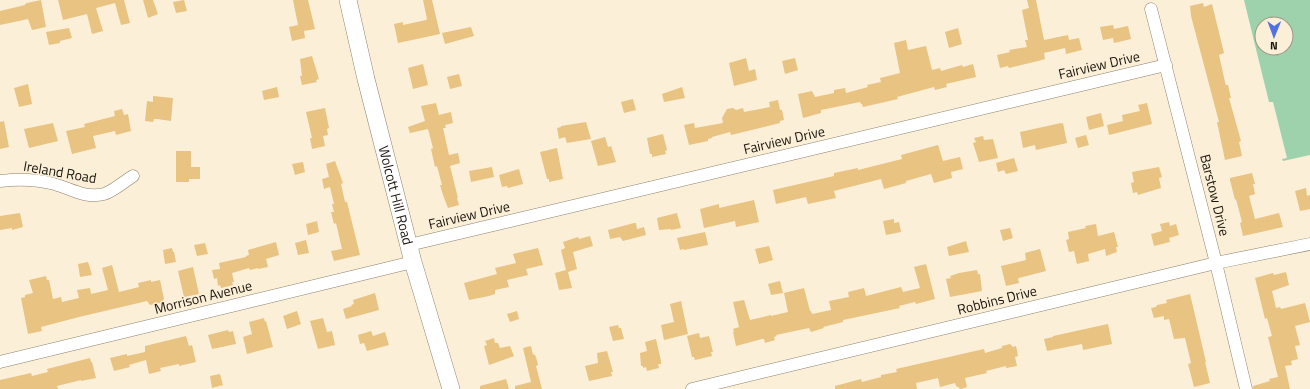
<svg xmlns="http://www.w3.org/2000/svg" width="1310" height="389" font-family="'Titillium Web',sans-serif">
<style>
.green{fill:#9dd2ad;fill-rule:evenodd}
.building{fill:#e8c381}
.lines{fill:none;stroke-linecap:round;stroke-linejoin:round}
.street-casing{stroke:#8d816d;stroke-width:13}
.secondary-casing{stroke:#8d816d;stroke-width:18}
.street{stroke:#fff;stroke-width:12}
.secondary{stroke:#fff;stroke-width:17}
.labels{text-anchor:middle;stroke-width:3;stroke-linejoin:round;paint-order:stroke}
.street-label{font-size:14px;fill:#18130b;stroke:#fbefd8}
</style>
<rect width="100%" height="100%" fill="#fbefd8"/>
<path class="green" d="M1244,0h66v155l-27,6 -1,-2 5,-1 -14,-56h-4zM1262,24h24v24h-24z"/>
<g class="building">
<path d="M41,0l5,27 -14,3 -4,-11 -28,6v-14l25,-6v-1l2,-1z"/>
<path d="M58,0h66l6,23 -9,2 -6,-22 -19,5 7,23 -11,3 -5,-20 -24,6z"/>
<path d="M143,0h10l5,14 -10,4z"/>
<path d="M184,0l3,11 -11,2 -3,-11z"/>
<path d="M293,0h15l7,29 -11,2 1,7 -13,3 -3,-14 9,-2z"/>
<path d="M423,0h9l8,34 -42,9 -4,-19 9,-2v3l23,-5 1,-1z"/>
<path d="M1027,0h9l8,40 24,-5 1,5 10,-2 3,12 -16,4 -1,-6 -21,5 1,6 -7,2 -29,7 -1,-2 -8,2 -3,-13 13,-3 -1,-2 18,-3 -2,-7h3l-6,-30 7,-2z"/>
<path d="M1203,3l1,4 8,-3 12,49 -5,2 6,27 1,3h2l3,13h-2l12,43 -2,1 3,14 -17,4 -8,-38h2l-28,-106 -1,-10z"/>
<path d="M1113,25l1,4 14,-3 3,13 -17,4 -1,-5 -10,2 -3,-13z"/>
<path d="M471,27l3,9 -29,8 -3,-11z"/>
<path d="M69,28l3,10 -12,3v2l-11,2 -3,-13z"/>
<path d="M958,28l4,16 -13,4 -4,-16z"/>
<path d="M906,40l2,10 18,-4 6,24 8,-2 1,3 21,-6 1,2 10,-3 3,13 -30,7 1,3 -12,3 -1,-3 -37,10 1,2 -35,8 -1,-3h-1l-1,-2 -39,8v3l-18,5 -5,-24 14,-3 3,6 19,-4v-3l11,-2 1,5 22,-6 -1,-2 14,-3 -1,-4 20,-5 -6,-30z"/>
<path d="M312,56l7,23 -3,1 1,2 -15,3 -2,-9h2l-2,-17z"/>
<path d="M746,58l3,13 6,-2 2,11 -23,6 -5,-23z"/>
<path d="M795,58l3,12 -13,4 -3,-13z"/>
<path d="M423,64l5,21 -15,4 -5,-21z"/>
<path d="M459,74l3,12 -12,3 -3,-12z"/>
<path d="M28,84l4,20 -13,3 -5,-19z"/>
<path d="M277,87l2,10 -15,3 -2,-9z"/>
<path d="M682,87l3,11 -21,4 -2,-8z"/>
<path d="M153,96l20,2 -2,23 -14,-2h-3l-1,3 -8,-1 2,-20 6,1z"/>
<path d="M633,99l3,11 -12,3 -3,-11z"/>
<path d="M778,100l2,10h2l2,10 -4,1v2l-49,12 -1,-3 -18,5v1l-4,1v2l-19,4 -5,-20 10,-2 1,5 28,-5 -1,-5 5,-9 6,-1 3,2 7,-2 1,4 26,-5 -1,-5z"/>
<path d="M436,103l3,12 12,-3 2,11 -8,2 1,3h-3l6,27 9,-2 2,10 -10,3 8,32h-1l2,7 -11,3 -5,-13 -3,-10h2l-5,-19 -2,1 -4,-18 2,-1 -5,-19 -18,4 -2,-6 17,-6 -4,-15z"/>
<path d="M1147,103l5,21 -43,11 -2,-10 16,-4 -1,-6 18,-4 -2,-6z"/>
<path d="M325,108l4,20 -2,1 1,6 -5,1 2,10 -13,3 -2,-11h2l-6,-26z"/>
<path d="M122,109l2,6 4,-1 3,17 -15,4 -1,-4 -22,5 3,12 -24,6 -6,-23 19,-4 -1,-3 31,-8 -1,-5z"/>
<path d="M1101,113l3,13 -15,4 -3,-13z"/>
<path d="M4,121l5,26 -9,2v-27z"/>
<path d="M586,122l5,17 -24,4 -2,-6 -6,2 -2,-11 4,-1v-1z"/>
<path d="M53,123l5,18 -29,7 -5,-19z"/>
<path d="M1061,123v1l2,-1 4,20 -31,7 -1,-5 -12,3 -3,-16z"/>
<path d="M663,134l4,16 -2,1 1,3 -14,3v-3h-2l-3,-16z"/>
<path d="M1086,135l3,10 -11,3 -3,-10z"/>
<path d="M983,136l1,4 9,-1 5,19 -19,4 -6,-19 3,-1 -2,-4z"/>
<path d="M605,137l3,10 3,-1 5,16 -18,4 -7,-25z"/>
<path d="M938,145l5,16 17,-4 3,12 -12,3 1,6 -18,5 -3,-9 -25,7v2l-22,6 -3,-10 -47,12 2,7 -28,6 -2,-7 -30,7 -3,-14 61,-14v-3l24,-5v2l44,-11 -1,-4z"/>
<path d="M557,148l6,31 -14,3v-3h-2l-7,-27z"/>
<path d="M176,151h15v16h9v12h-11v3h-13z"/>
<path d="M1014,158l4,13 -12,3 -2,-4 -6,2 -2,-9z"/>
<path d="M335,161l8,22 -2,1 4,18h2l13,53 -26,6 -3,-10 11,-2 -6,-26 -2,1 -3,-12h3l-2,-8h2l-4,-17 -6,2 -2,-10 7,-2 -3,-13z"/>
<path d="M303,162l2,10 -10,3 -3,-11z"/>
<path d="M492,167l2,10 -23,5 -2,-11z"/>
<path d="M1159,167l3,10 -3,1 2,10 -23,7 -1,-3 -4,1 -2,-10 3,-1 -2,-10z"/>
<path d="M519,169l4,15 -15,4 -1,-2 -5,1 -3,-12z"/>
<path d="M1252,173l3,11h-2l2,10 -6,2 6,23 24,-6 4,14 -40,9 -3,-13 2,-1 -6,-23 -1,1 -5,-20v-2z"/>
<path d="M1306,188l1,8 3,-1v14l-10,2 -5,-20z"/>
<path d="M754,200l5,22 -23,5 -1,-6 -31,7 -4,-19 19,-5v4z"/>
<path d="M20,213l3,14 -11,3v-2l-12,2v-14z"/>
<path d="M677,213l4,15 -10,2v-1l-12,1 -2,-12z"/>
<path d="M894,219v4l5,-1 2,10 -15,3 -3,-14z"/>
<path d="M317,221l2,11 -11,3 -2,-11z"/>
<path d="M1169,222l1,4 6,-2 3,11 -10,3 1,4 -16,4 -3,-12 11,-3 -2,-7z"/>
<path d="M634,223h2l1,6 7,-2 2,8 -23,6 -3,-4 -10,2 -2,-9z"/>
<path d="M1096,224l2,12 16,-4 4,15h-2l1,5 -11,4 -1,-7 -17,5 1,7 -12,3 -3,-13 -5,1 -3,-12 3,-1 -1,-7 18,-4 -1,-2z"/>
<path d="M1010,228l3,10 -10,3 -3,-11z"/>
<path d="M705,232l3,13 -24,5v-1l-4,1 -3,-12z"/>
<path d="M590,236l3,10 -20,6 4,17 -9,3 4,16 -13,2 -4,-17 11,-3 -5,-20 4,-2 -2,-6 15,-5 1,2z"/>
<path d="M306,240l3,13 -11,2 -3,-12z"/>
<path d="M966,241l3,11 -20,4 -2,-9z"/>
<path d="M276,242l3,13 -13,4 2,8 -10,2v-1l-8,2 -1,-2 -17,5 2,9h-2l1,3 -12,3 -1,-3 -2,1 -1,-8 -3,1 -2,-9 8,-1 -1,-6 27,-6v-1l3,-1 -1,-5z"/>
<path d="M205,243l3,11 -11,2 -3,-11z"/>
<path d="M769,246l4,14 -14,4 -4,-15z"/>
<path d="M172,248l1,4h1l2,10 -11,2 -2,-14z"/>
<path d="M538,248l5,17 -17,4 2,6 -21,5 2,7 -14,3v4l-6,2 -20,4 -5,-17 33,-9 -2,-6 21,-5 -3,-9z"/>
<path d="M1040,249l6,22 -27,7 -1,1 1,4 -13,3 -5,-20 25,-6 -1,-7z"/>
<path d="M88,262l4,13 -12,2 -2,-13z"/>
<path d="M926,264l9,35 -19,5 -1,-2 -16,4 1,2 -57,12v2l-20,5 1,1 -13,4 -2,-4 -33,7 1,1 -3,1 1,3 -10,3 -1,-4h-2l-26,7 -3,-14h1l-1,-3 6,-2 -6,-25 11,-2 6,20 21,-5v1l17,-4 -4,-19 20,-5 6,23h1l1,3 19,-4 -2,-9 20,-4 -1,-5 16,-4 2,8 35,-9 2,5 17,-4 -6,-21z"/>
<path d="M112,265l7,27 20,-5 -1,-4 13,-3v2l9,-2 4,19h-1l1,3 -14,3 -3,-4 -68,16 -38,10 1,4 -14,3 -7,-36 4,-1v-2l8,-2 -4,-13 17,-4 1,4h2l4,19 8,-2 1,5 17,-4 -2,-8 13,-2 1,6 17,-4 -6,-22z"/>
<path d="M193,267l6,27 -15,3 -6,-26z"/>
<path d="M977,270l1,4h2l2,17 -32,6 -4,-18 5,-1 -1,-2 9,-3z"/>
<path d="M1286,272l3,13 -17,6 4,17 4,-1 1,2 24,-6 5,19 -15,4 5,19 -5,1 3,13 -7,2 1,4 -7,1 5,23h-37v-3l17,-5 -1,-2 9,-2 -10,-40 4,-1 -5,-18 -2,1 -10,-41 18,-5 1,2z"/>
<path d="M780,281l3,12 -12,2 -3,-11z"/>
<path d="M375,293l4,17 -33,9 -3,-10 9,-3 -1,-1 3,-1 -1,-4z"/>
<path d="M1190,294l16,68h-1l5,21 -16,4 -6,-23 3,-1 -6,-25 -11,1 -5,-20 -5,1v-4l-10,2 -3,-10 5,-1 1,-2 10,-2 -1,-3z"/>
<path d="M681,301l7,33 -24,6 -3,-15 13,-3 -4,-18z"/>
<path d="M297,311l4,13 -14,5 -4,-13z"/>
<path d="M517,311l2,8 -9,3 -3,-8z"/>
<path d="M264,318l1,4 1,-1 7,26 -26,7 -4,-17 9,-3 -3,-12z"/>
<path d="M323,318l4,14 5,-1 3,14 -17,4 -8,-28z"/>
<path d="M1108,324l4,20 -29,6 -1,-6 -35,7 -3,-12 9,-2v-1z"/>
<path d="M618,325l1,3h2l3,11 -11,2 -4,-14z"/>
<path d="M228,330l1,2 4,-1 3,13 -24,5 -4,-14z"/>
<path d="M371,331l2,5 12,-4 4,13 -22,6 -3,-8 -4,1 -2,-9z"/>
<path d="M699,333l1,5 9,-2 4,16h-2l1,4 -17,4 -1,-3h-2l-5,-21z"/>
<path d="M186,336l3,10 3,-1 4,17 -17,4v-2l-19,4 1,3 -12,3 -3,-14 -17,5 1,2 -16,4 -4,-13 17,-4v2l18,-4v-6z"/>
<path d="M494,338l1,5h3l2,5 10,-2 4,10 -25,9 -5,-19 3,-1 -2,-4z"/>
<path d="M656,339l5,22v3h-3l1,4 -12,3 -1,-4 -3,1v-2h-2l-1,-13 7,-2 -2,-9z"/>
<path d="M1010,344l3,3 3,-1 2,10 -3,1 2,9 -11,2v-2l-20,5 1,2 -22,5 2,9 -6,2 -5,-3 -1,-3 -15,4 -2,-9 -22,5 1,6h-82v-3l26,-7 1,3 19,-5v-2l16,-3 -1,-3 88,-20 1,4 17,-5v-2z"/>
<path d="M531,346l2,9 1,-1 2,3 2,8 -2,1 6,23h-27v-3l16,-4 -8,-34z"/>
<path d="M607,351l6,21h-2l1,4 -23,5 -4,-15 13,-3 -1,-10z"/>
<path d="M90,358l1,4h1l4,16 -15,3v-1l-24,6 1,3h-58v-9l31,-7 1,3 16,-4 -1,-3z"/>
<path d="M220,374l3,11 -11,3 -2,-12z"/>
<path d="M506,379l3,10h-29v-3z"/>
</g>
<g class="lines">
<g class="street-casing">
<g id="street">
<path d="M1151,9l65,254 30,126"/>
<path d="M0,181c16,-2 34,-2 50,2 19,4 33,16 54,11 8,-2 21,-13 29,-18"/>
<path d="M409,245l757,-180"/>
<path d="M0,362l413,-100"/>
<path d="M692,389l524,-126 94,-19"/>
</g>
</g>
<g class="secondary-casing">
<g id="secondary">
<path id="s1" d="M348,0l18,79 47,183 38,127"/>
</g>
</g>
<use href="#street" class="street"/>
<use href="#secondary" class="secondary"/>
</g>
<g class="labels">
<g class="street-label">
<text transform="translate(1099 65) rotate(-13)" y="5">Fairview Drive</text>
<text transform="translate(784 140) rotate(-13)" y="5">Fairview Drive</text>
<text transform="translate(60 172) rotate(10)" y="5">Ireland Road</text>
<text dy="5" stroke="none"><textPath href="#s1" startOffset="201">Wolcott Hill Road</textPath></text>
<text transform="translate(1215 195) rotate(76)" y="5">Barstow Drive</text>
<text transform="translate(469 215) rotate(-13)" y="5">Fairview Drive</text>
<text transform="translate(203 297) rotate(-14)" y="5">Morrison Avenue</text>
<text transform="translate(997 300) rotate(-14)" y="5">Robbins Drive</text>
</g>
</g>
<g transform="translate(1274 36) rotate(181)"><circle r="19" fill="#fbefd8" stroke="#a09786"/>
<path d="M0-3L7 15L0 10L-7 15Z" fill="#5172e6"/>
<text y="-6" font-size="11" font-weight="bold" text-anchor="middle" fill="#18130b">N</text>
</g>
</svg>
